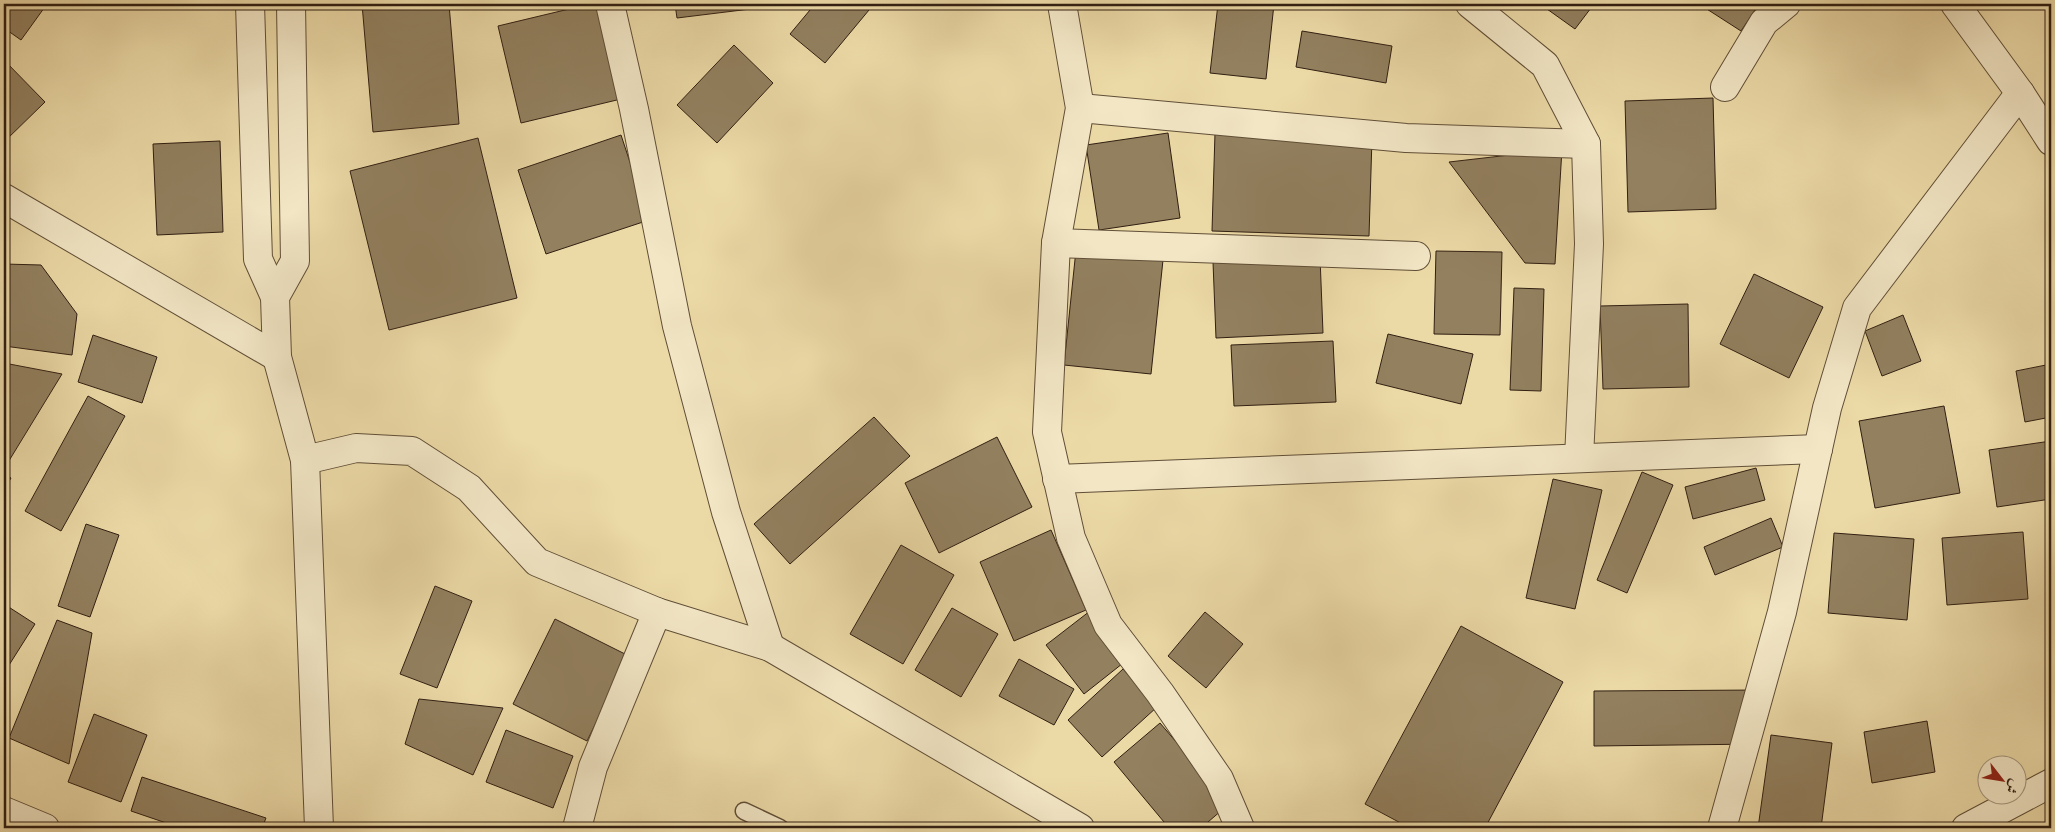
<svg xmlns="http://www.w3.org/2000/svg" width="2055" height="832" font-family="'Libre Bodoni',Amiri,serif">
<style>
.building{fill:#92805f;stroke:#311f12}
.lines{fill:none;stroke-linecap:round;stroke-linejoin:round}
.service-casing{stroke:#604e37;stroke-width:19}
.minor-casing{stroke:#604e37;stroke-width:30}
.service{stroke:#f2e6c5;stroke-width:16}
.minor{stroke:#f2e6c5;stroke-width:28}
</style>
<rect width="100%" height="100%" fill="#ebd9a6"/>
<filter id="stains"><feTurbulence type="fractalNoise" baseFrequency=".004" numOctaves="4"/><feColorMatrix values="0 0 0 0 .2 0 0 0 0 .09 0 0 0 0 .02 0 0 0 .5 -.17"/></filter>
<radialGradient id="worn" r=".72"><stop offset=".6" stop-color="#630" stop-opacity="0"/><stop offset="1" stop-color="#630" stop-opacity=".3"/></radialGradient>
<g class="building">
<path d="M4,4h43l-26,36 -17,-12z"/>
<path d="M362,4h87l10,120 -86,8z"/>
<path d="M590,4h8l23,95 -100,24 -23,-97z"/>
<path d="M675,4h116l-114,14z"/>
<path d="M815,4h59l-49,59 -35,-29z"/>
<path d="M1218,4h56l-8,75 -56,-6z"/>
<path d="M1540,4h54l-19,25z"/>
<path d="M1699,4h60l-18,27z"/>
<path d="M1302,31l90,15 -6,37 -90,-16z"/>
<path d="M734,45l39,38 -56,60 -40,-38z"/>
<path d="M4,60l41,42 -40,39h-1z"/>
<path d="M1713,98l3,111 -88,3 -3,-111z"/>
<path d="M1168,133l12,85 -81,12 -13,-85z"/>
<path d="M1215,133l157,5 -3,98 -157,-5z"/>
<path d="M621,135l28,85 -103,34 -28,-84z"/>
<path d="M478,138l39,160 -128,32 -39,-159z"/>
<path d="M220,141l3,91 -66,3 -4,-91z"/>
<path d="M1562,149l-7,115 -30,-1 -76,-101z"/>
<path d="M1076,250l87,10 -12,114 -87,-9z"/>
<path d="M1436,251l66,1 -2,83 -66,-1z"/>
<path d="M1320,257l3,76 -107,5 -3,-76z"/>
<path d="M4,264l37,1 36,49 -5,41 -68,-9z"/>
<path d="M1754,274l69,33 -34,71 -69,-34z"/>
<path d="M1514,288l30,1 -3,102 -31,-1z"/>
<path d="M1688,304l1,83 -86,2 -3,-83z"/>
<path d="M1903,315l18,46 -39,15 -17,-45z"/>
<path d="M1388,334l85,20 -12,50 -85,-21z"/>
<path d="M93,335l64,22 -15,46 -64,-21z"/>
<path d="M1333,341l3,61 -102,4 -3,-61z"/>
<path d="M4,363l58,11 -55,90 -3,-1z"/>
<path d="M2051,364v53l-26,5 -9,-51z"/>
<path d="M88,396l37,20 -64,115 -36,-20z"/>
<path d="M1944,406l16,87 -85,15 -16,-87z"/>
<path d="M874,417l36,39 -120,108 -36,-40z"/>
<path d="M997,437l35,70 -93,46 -34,-70z"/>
<path d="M2051,441v58l-54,8 -8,-57z"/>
<path d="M1756,468l9,32 -72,19 -8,-32z"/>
<path d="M1642,472l31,13 -46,108 -30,-13z"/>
<path d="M4,474l7,4 -7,12z"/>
<path d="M1553,479l49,11 -27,119 -49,-11z"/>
<path d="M1771,518l12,29 -68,28 -11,-28z"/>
<path d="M86,524l33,11 -29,82 -32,-11z"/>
<path d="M1051,530l35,80 -72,31 -34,-79z"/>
<path d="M2023,532l5,67 -81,6 -5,-67z"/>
<path d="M1834,533l80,6 -7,81 -79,-7z"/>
<path d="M901,545l53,30 -51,89 -53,-30z"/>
<path d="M435,586l37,15 -35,87 -37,-14z"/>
<path d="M4,604l31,20 -31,49z"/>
<path d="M952,608l46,26 -37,63 -46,-27z"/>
<path d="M1090,611l37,49 -43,34 -38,-49z"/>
<path d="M1205,612l38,32 -37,44 -38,-32z"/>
<path d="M555,619l74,37 -42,85 -74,-37z"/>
<path d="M57,620l35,13 -23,131 -60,-26z"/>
<path d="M1461,626l102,56 -78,146h-75l-45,-24z"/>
<path d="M1019,659l55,30 -20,36 -55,-29z"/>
<path d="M1123,669l34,38 -55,50 -34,-37z"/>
<path d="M1759,690v54l-165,2v-55z"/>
<path d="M419,699l84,9 -30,67 -68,-31z"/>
<path d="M94,714l53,21 -26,67 -53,-20z"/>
<path d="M1927,721l8,51 -63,11 -8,-51z"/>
<path d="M1160,723l69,81 -28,24h-32l-55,-66z"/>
<path d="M506,730l67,26 -20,52 -67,-26z"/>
<path d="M1771,735l61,8 -11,85h-63z"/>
<path d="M142,777l124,41 -4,10h-81l-50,-17z"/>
</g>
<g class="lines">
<g class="service-casing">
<path id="service" d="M744,811l36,17"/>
</g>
<g class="minor-casing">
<g id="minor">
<path d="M250,4l8,255 17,38"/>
<path d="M291,4l4,257 -20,36 2,60 28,103 14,368"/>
<path d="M610,4l24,105 43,217 49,186 44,135"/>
<path d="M1062,4l18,104 -24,135 -9,189 24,106 37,87 52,68 59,86 21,49"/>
<path d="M1470,4l75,61 41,79 3,100 -10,214"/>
<path d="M1955,4l65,89 31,48"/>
<path d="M1725,87l39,-65 22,-18"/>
<path d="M1080,108l326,30 180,6"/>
<path d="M4,198l273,159"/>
<path d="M1056,243l360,13"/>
<path d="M305,460l51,-12 56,3 57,37 68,74 120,50 113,35 310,181"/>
<path d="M1057,479l761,-30"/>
<path d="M4,811l41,17"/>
<path d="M577,828l16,-61 64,-155"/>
<path d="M1722,828l60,-216 45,-204 30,-100 163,-215"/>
<path d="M1966,828l85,-45"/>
</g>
</g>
<use href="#service" class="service"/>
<use href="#minor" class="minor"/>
</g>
<rect width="2055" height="832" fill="none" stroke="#ebd9a6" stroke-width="20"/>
<rect x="5" y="5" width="2045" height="822" fill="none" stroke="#311f12" stroke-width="2.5"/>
<rect x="10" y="10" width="2035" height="812" fill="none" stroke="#311f12"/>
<g transform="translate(2002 780) rotate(121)"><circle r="24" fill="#f2e6c5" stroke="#a5967d"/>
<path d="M0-4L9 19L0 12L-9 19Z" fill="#8f2418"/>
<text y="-8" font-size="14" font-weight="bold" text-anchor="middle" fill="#311f12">ش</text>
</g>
<rect width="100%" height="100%" filter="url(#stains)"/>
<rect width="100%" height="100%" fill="url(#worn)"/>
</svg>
